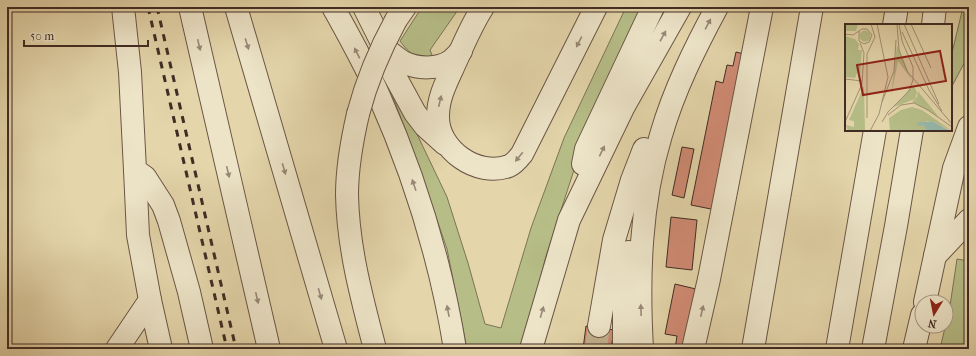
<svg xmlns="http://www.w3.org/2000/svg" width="976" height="356" font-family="'IM FELL French Canon',serif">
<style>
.green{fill:#b6bd87;stroke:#7c7456}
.building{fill:#d08b74;stroke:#412c24}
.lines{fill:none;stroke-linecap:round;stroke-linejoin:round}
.minor-tunnel{stroke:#c3b38f;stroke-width:22;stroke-dasharray:22 11;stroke-linecap:butt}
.minor-casing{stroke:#6a5646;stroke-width:24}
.minor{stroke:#ede4c8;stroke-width:22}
.rail{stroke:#412c24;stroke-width:3;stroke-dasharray:7 7;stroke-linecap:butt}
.minor-bridge-casing{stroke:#6a5646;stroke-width:24;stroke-linecap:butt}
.minor-bridge{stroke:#ede4c8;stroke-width:22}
.oneway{fill:#978876}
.inset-road{fill:none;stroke:#a39174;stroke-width:1}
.view{fill:#8f2418;fill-opacity:0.15;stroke:#8f2418;stroke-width:2}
.inset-edge{fill:none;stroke:#412c24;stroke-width:2}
</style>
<rect width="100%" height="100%" fill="#e4d5aa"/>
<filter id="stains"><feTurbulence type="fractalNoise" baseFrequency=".005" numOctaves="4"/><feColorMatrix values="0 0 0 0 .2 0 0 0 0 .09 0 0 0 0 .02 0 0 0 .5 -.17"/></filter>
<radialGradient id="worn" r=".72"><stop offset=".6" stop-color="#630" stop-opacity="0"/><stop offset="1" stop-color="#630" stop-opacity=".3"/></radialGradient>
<g class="green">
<path d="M422,7h38l-30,43 2,5c-13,8 -24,-3 -32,-14z"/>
<path d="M626,7h20l-70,157 -30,92 -24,93h-55l-20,-100 -34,-99 -28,-74 30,54 32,67 21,66 17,61 16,4 30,-100 33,-90z"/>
<path d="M963,7h6v47l-18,34v-31z"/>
<path d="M957,259l12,2v88h-29l10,-43z"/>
</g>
<g class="building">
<path d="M736,52l12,3 -32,155 -25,-5 25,-124 7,2 4,-18 6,1z"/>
<path d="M682,147l12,2 -10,49 -12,-3z"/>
<path d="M671,217l26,3 -5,50 -26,-3z"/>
<path d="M675,284l25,6 -12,59h-13l2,-13 -12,-2z"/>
<path d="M586,326l28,4 -3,19h-28z"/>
</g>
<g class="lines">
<path class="minor-tunnel" d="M596,349l3,-23"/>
<g class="minor-casing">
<g id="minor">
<path d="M123,7l7,65 5,98 10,7 18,28 6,16 20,71 13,57"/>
<path d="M190,7l79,342"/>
<path d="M236,7l100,342"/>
<path d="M333,7c16,29 33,59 46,89 36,81 62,166 76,253"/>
<path d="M364,7l21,42 6,20 24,44 10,13 20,18"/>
<path d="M483,7c-11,17 -19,36 -27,54 -8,18 -18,35 -18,55 -1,33 39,62 71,50 5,-2 9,-7 13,-12l74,-147"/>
<path d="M396,20l9,-13"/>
<path d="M894,25l3,-18"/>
<path d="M933,25l2,-18"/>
<path d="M385,49c6,4 12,9 18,13 14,7 36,8 49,-2 3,-3 6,-6 9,-9"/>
<path d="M358,114c-6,26 -11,54 -11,81 1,53 15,104 28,154"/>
<path d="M583,164l3,-15 67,-142"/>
<path d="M135,170l3,65 12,65"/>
<path d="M935,256l34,-36"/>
<path d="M925,302l29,-134 15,-41"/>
<path d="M599,326l15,-86 18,-60 12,-31"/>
<path d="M117,349l33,-49 11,49"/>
<path d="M531,349l38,-129 55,-114 56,-99"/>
<path d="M624,349v-44l4,-53"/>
<path d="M642,349c-4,-72 -2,-145 19,-214 13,-45 34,-87 56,-128"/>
<path d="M693,349l16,-70 53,-272"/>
<path d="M753,349l59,-342"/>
<path d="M837,349l38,-219"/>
<path d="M873,349l23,-123 16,-96"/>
<path d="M914,349l8,-34"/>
</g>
</g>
<use href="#minor" class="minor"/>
<g class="rail">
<path d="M148,7l79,342"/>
<path d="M157,7l79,342"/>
</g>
<g class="minor-bridge-casing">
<path id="minor-bridge" d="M358,114c9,-34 21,-63 38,-94"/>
</g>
<use href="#minor-bridge" class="minor-bridge"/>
</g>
<defs><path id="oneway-solid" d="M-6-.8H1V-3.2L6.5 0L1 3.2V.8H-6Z"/></defs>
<g class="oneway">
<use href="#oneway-solid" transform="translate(708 24) rotate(-62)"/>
<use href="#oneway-solid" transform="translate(663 36) rotate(-61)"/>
<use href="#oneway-solid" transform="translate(579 42) rotate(117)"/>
<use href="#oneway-solid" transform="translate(247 44) rotate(73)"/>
<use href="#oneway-solid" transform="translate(199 45) rotate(77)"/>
<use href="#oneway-solid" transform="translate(357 53) rotate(-117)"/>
<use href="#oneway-solid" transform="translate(440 101) rotate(-77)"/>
<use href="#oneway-solid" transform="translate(602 151) rotate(-64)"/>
<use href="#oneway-solid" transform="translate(519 157) rotate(129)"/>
<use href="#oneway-solid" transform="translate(284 169) rotate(74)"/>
<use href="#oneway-solid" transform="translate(228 172) rotate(77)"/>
<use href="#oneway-solid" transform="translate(414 185) rotate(-109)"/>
<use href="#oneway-solid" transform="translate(320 294) rotate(74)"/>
<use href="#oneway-solid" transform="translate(257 298) rotate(77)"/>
<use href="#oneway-solid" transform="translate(641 310) rotate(-92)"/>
<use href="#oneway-solid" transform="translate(448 311) rotate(-101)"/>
<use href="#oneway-solid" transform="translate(702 311) rotate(-77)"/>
<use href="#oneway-solid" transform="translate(542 312) rotate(-74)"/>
</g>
<g transform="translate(845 24)">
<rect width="107" height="107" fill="#e4d5aa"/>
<path d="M0,0h13l-2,7h-11zM14.5 12a5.5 5.5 0 1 1 11 0a5.5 5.5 0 1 1-11 0ZM0,12l10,3 4,5 -1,6h4l-2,23h-3l-2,5 -10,-1zM52,21l15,35 -14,-19 -7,36zM68,61l4,7 -2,7 -21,8zM19,62l1,45h-17l-2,-6 8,2v-6l-5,-1zM73,67l2,3 19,23 -27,-15 5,-5zM67,83l10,3 30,21 -20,-10h-6v10h-36l-1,-13 12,-8z" fill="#b6bd87"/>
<path d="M87,97l18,10h-24l-2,-6 -7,1v-3z" fill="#95b8ab"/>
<path class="inset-road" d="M52,0l2,26 8,21 45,53M59,0l35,80M66,0l20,44M57,8l27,58 13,21M0,10l8,1 9,-6h5l5,6 -3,7 -5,2 -5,-3v-10M0,55l17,2M37,78l12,-31 2,-31M43,91l13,-10 13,-2 14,7 24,17M22,94v-64l8,-17 -4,-13M0,98l17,-38 2,-31 -4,-10M37,98l6,-10 21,-21 4,-11v-13l-11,-26 -3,-17M25,107l9,-17 9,-37 -11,-53"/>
<path class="view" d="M95,27l6,30 -83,14 -6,-30z"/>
<rect width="107" height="107" class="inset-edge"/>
</g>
<rect width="976" height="356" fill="none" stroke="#e4d5aa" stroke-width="24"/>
<rect x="8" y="8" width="960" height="340" fill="none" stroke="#412c24" stroke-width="2"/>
<rect x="12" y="12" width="952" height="332" fill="none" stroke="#412c24"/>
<g transform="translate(934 314) rotate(190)"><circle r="19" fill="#ede4c8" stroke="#a89a86"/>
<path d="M0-3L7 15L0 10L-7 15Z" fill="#8f2418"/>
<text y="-6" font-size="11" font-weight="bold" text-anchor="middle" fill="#412c24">N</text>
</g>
<path d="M24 40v6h124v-6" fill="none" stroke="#412c24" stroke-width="2"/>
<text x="30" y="40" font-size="12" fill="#412c24" stroke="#ede4c8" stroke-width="3" paint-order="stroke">50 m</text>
<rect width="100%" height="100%" filter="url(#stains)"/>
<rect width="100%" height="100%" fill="url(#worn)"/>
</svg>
